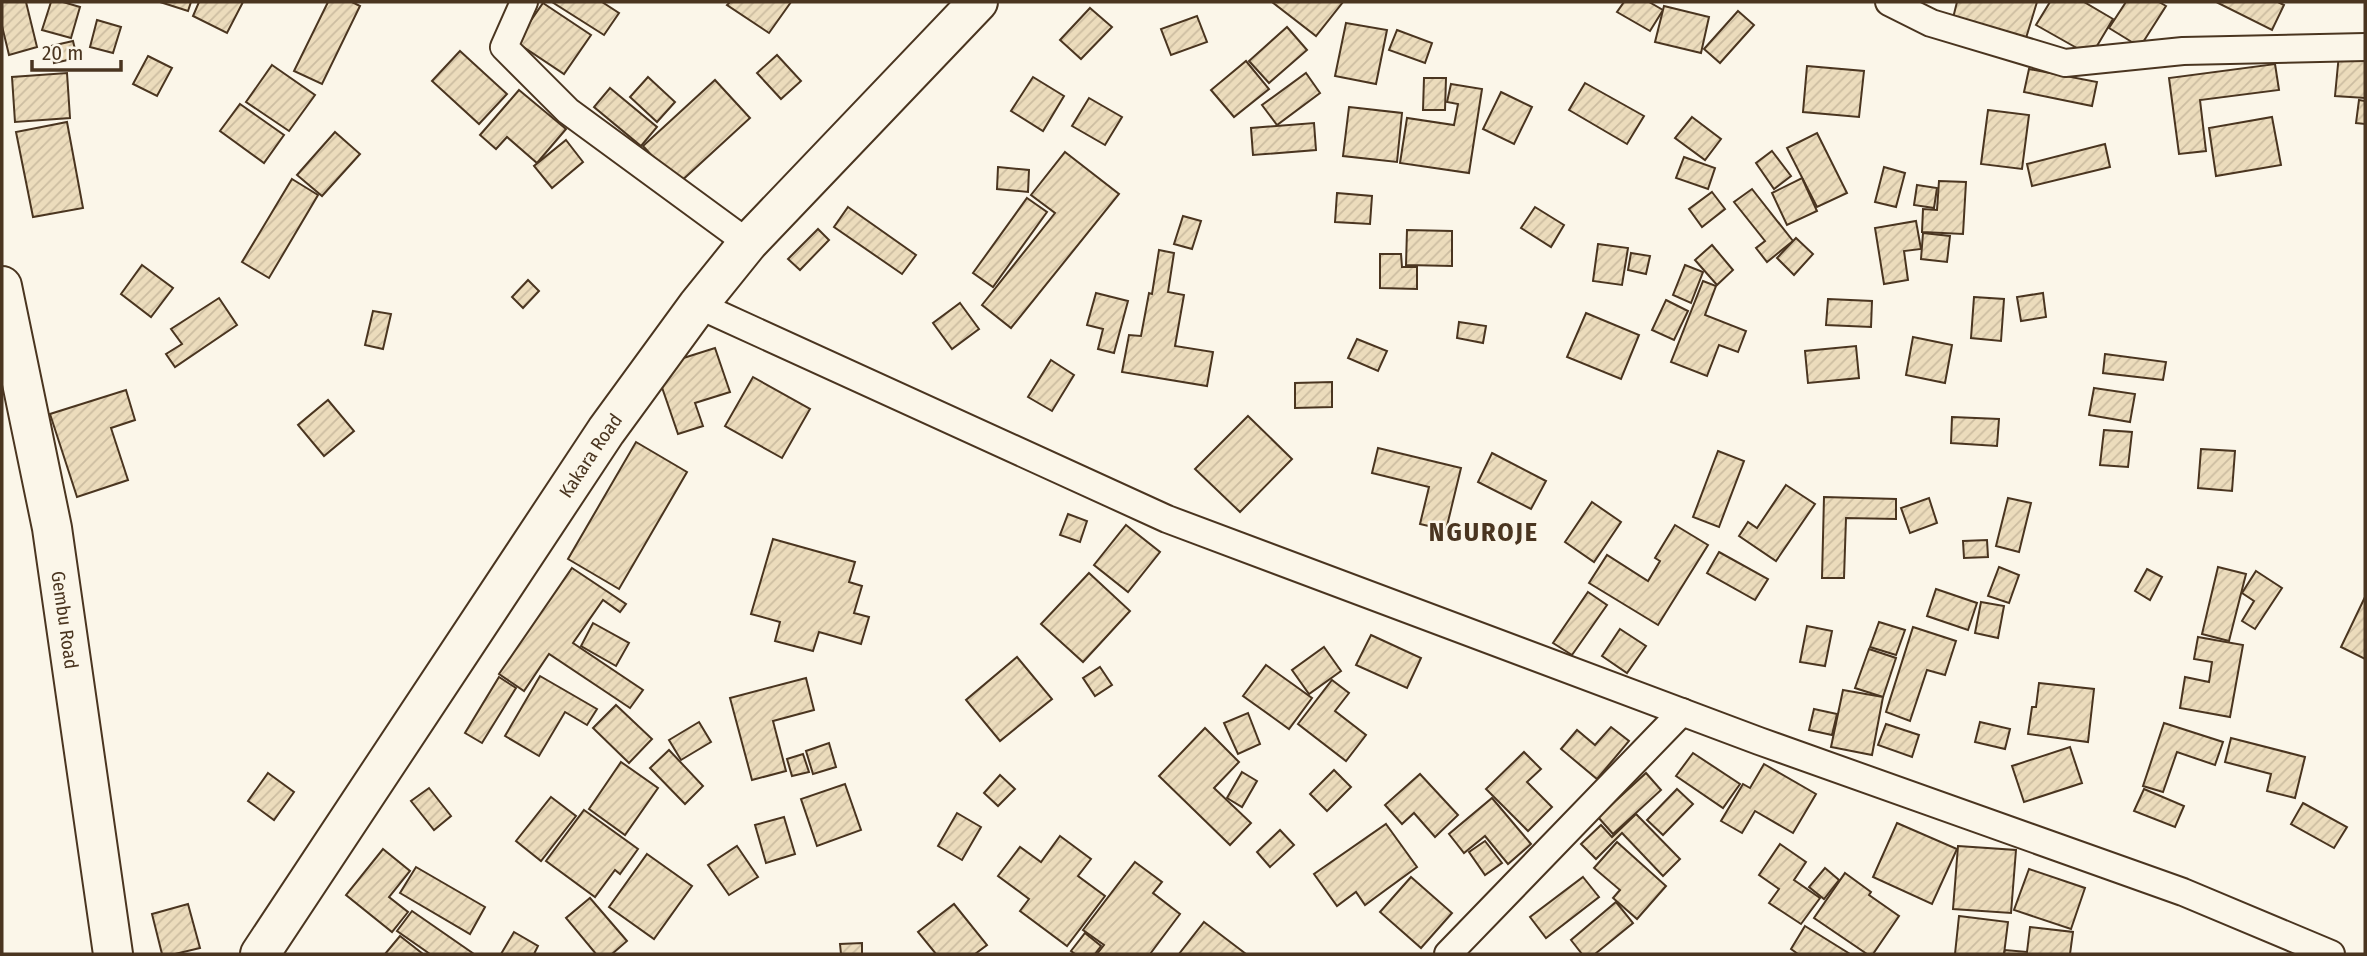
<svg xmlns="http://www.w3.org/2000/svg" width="2367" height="956" font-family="'Fira Sans Condensed',sans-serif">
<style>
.building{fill:url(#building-hatch);stroke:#4a3520;stroke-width:2}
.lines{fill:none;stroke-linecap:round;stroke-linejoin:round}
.street-casing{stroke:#4a3520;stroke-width:30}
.secondary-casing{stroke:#4a3520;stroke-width:42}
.primary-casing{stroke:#4a3520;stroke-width:42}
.street{stroke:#fbf6e9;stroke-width:26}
.secondary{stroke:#fbf6e9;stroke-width:38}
.primary{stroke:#fbf6e9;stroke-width:38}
.labels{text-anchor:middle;stroke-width:5;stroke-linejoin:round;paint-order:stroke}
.street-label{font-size:19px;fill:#4a3520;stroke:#fbf6e9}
.district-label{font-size:26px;font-weight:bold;letter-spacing:2px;fill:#4a3520;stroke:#fbf6e9}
</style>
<defs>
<pattern id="building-hatch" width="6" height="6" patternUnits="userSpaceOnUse" patternTransform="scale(1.75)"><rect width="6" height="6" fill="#ecdcbc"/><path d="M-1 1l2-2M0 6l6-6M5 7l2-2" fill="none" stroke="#ccbda1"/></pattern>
</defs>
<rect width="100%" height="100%" fill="#fbf6e9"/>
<g class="building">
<path d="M2,2h24l11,45 -28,8 -7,-29z"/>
<path d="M51,2h12l17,5 -9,31 -29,-8z"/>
<path d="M160,2h31l-3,9z"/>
<path d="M199,2h44l-16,31 -34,-17z"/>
<path d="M328,2h24l8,4 -38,78 -28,-13z"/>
<path d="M552,2h50l17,11 -15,22z"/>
<path d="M730,2h61l-22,31 -42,-28z"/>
<path d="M1272,2h71l-27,34z"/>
<path d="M1624,2h25l14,8 -13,21 -33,-19z"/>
<path d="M1957,2h80l-11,36 -73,-20z"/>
<path d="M2050,2h34l29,17 -22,37 -55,-31z"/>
<path d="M2126,2h33l7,4 -26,41 -31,-19z"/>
<path d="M2219,2h59l6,3 -12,25 -54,-27z"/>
<path d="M543,3l48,32 -27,39 -48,-32z"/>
<path d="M1664,6l45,11 -8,36 -46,-11z"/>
<path d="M1090,8l22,19 -31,32 -21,-19z"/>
<path d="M1738,11l16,14 -34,38 -16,-14z"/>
<path d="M1197,16l10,26 -36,13 -10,-26z"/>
<path d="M97,20l24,7 -8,26 -23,-6z"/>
<path d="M1346,23l41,7 -11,54 -41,-8z"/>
<path d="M1287,27l20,23 -38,33 -20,-22z"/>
<path d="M1397,30l35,13 -7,20 -36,-13z"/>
<path d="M73,41l4,17 -23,5 -3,-17z"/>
<path d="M460,51l47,43 -28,30 -47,-43z"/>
<path d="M2339,54l26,3v41l-30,-2z"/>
<path d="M777,55l24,26 -20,18 -24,-26z"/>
<path d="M148,56l24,12 -15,28 -24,-12z"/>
<path d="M1246,61l23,28 -35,28 -23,-27z"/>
<path d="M2275,64l4,26 -79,10 6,51 -27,3 -10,-76z"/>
<path d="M272,65l43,30 -26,36 -43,-29z"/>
<path d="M1807,66l57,5 -5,46 -56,-5z"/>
<path d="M2029,69l68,13 -5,24 -68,-14z"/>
<path d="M67,73l3,45 -55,4 -3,-45z"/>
<path d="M1306,73l14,20 -43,32 -15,-20z"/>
<path d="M648,77l27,25 -18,20 -27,-25z"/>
<path d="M1033,77l31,19 -21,35 -32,-20z"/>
<path d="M1424,78h22l-1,32h-22z"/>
<path d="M715,80l35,38 -72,66 -35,-38z"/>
<path d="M1585,83l59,33 -17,28 -58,-34z"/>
<path d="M1451,84l31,5 -13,84 -69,-10 7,-45 47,7 4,-21 -11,-2z"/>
<path d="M610,88l47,39 -16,19 -47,-39z"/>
<path d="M519,90l47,39 -29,34 -30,-26 -11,12 -16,-14z"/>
<path d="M1501,92l31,15 -18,37 -31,-15z"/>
<path d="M1089,98l33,19 -17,28 -33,-19z"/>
<path d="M2359,100l6,1v23l-9,-1z"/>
<path d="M240,104l44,31 -20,28 -44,-32z"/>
<path d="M1349,107l53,6 -5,49 -54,-6z"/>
<path d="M1988,110l41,5 -7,54 -41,-5z"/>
<path d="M1692,117l29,22 -16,21 -30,-22z"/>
<path d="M2272,117l9,48 -65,11 -7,-48z"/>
<path d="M67,122l16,86 -50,9 -17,-85z"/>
<path d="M1314,123l2,27 -63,5 -2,-27z"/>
<path d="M335,132l25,22 -38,42 -25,-21z"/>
<path d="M1817,133l30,60 -30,14 -30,-59z"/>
<path d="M566,140l17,22 -31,26 -18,-22z"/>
<path d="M2105,144l5,23 -78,19 -5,-22z"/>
<path d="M1772,151l19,25 -17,13 -18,-26z"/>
<path d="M1065,152l54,42 -108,134 -29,-23 73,-92 -24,-18z"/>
<path d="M1684,157l31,11 -7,21 -32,-11z"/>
<path d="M998,167l31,3 -1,22 -31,-3z"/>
<path d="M1884,167l21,6 -9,34 -21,-5z"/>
<path d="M1802,178l15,33 -30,14 -15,-32z"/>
<path d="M292,179l26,16 -49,83 -27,-16z"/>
<path d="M1939,181l27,1 -3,52 -41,-2 1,-23 14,1z"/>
<path d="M1917,185l20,3 -3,20 -20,-3z"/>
<path d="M1752,189l41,52 -26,21 -11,-14 9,-7 -31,-39z"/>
<path d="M1712,192l13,17 -23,18 -13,-18z"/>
<path d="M1337,193l35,3 -2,28 -35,-2z"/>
<path d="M1027,198l20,14 -54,75 -20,-14z"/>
<path d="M848,207l68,48 -14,19 -68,-47z"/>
<path d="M1535,207l29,18 -13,22 -30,-19z"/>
<path d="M1183,216l18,5 -9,28 -18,-5z"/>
<path d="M1916,221l5,28 -17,2 4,29 -24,4 -9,-56z"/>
<path d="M818,229l11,11 -29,30 -12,-11z"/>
<path d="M1407,230l45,1v35l-46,-1z"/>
<path d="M1923,233l27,3 -3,26 -26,-3z"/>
<path d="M1796,238l17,16 -19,21 -17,-17z"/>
<path d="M1598,244l30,4 -6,37 -29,-4z"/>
<path d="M1712,245l21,25 -16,15 -22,-25z"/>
<path d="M1159,250l15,3 -6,39 16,3 -9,51 38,6 -6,34 -85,-14 7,-37 12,1 8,-43 3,1z"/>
<path d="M1631,253l19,3 -4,18 -18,-4z"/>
<path d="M1380,254h21l1,13h15v22l-37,-1z"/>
<path d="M142,265l31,23 -22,29 -30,-23z"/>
<path d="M1685,265l18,7 -12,31 -18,-8z"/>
<path d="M528,280l11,11 -16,17 -11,-11z"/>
<path d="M1703,281l13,5 -11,29 41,16 -8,21 -19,-7 -12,31 -36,-14z"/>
<path d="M1096,293l32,8 -14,52 -16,-4 5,-20 -16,-4z"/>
<path d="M2043,293l3,24 -25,4 -4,-24z"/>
<path d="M1974,297l30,2 -3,42 -30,-3z"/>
<path d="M219,298l18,27 -62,42 -9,-13 16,-10 -11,-15z"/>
<path d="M1828,299l44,2 -1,26 -45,-2z"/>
<path d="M1666,300l22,11 -14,29 -22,-10z"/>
<path d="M960,303l19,26 -27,20 -19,-26z"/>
<path d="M373,311l18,3 -8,35 -18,-4z"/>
<path d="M1586,313l53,22 -18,44 -54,-22z"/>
<path d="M1459,322l27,4 -3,17 -26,-5z"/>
<path d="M1913,337l39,8 -7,38 -39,-8z"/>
<path d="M1357,339l30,12 -9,20 -30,-13z"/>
<path d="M1856,346l3,32 -51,5 -3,-32z"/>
<path d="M715,348l15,44 -35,11 8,23 -25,8 -23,-67z"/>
<path d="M2105,354l61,8 -3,18 -60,-7z"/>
<path d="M1051,360l23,15 -22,36 -24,-14z"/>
<path d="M753,377l57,32 -28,49 -57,-32z"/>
<path d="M1332,382v25l-37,1v-25z"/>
<path d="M2094,388l41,6 -5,28 -41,-7z"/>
<path d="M126,390l9,30 -24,8 17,52 -51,17 -27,-83z"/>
<path d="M328,400l26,31 -30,25 -26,-31z"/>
<path d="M1248,416l44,43 -52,53 -45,-43z"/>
<path d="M1952,417l47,2 -2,27 -46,-3z"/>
<path d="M2104,430l28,2 -4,35 -28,-2z"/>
<path d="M636,442l51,30 -68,117 -51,-30z"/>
<path d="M1378,448l83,20 -15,62 -26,-6 9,-37 -57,-14z"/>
<path d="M2201,449l34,2 -3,40 -34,-3z"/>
<path d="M1718,451l26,10 -25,66 -26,-10z"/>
<path d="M1492,453l54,28 -15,28 -53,-27z"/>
<path d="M1786,485l29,19 -39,57 -37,-25 9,-14 9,6z"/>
<path d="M1824,497l72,2v20l-50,-1 -2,60h-22z"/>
<path d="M1929,498l8,25 -27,10 -9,-25z"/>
<path d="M2008,498l23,5 -12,49 -23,-6z"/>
<path d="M1592,502l29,20 -27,40 -29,-20z"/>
<path d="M1068,514l19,7 -7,21 -20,-7z"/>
<path d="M1126,525l34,27 -32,40 -34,-27z"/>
<path d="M1675,525l33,20 -50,80 -69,-42 18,-28 41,26 12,-20 -5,-3z"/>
<path d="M773,539l82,23 -6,20 13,4 -8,27 15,4 -8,27 -42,-12 -6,19 -38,-10 5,-19 -29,-8z"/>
<path d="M1987,540l1,17 -24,1 -1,-17z"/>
<path d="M1719,552l49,27 -13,21 -48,-27z"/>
<path d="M1999,567l20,8 -10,28 -21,-7z"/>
<path d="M2218,567l28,7 -17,67 -27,-7z"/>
<path d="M572,568l54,36 -6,8 -17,-12 -30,43 70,47 -13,18 -81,-54 -25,37 -25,-17z"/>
<path d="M2147,569l15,8 -12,23 -15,-9z"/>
<path d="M2256,571l26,17 -27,41 -13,-8 12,-20 -12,-8z"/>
<path d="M1089,573l41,38 -47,51 -42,-38z"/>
<path d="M1936,589l41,14 -9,27 -41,-14z"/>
<path d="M1588,592l19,13 -35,50 -19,-12z"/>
<path d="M2365,597v62l-24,-12z"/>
<path d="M1981,602l23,4 -6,32 -23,-5z"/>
<path d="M1879,622l26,8 -9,25 -26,-8z"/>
<path d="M593,623l36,20 -13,23 -35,-20z"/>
<path d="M1807,626l25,5 -7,35 -25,-4z"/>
<path d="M1913,627l43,14 -11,34 -18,-5 -17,51 -24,-9z"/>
<path d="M1620,629l26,17 -19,27 -25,-17z"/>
<path d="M1371,635l50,23 -14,30 -51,-23z"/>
<path d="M2198,637l45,8 -13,72 -50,-9 5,-31 24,5 3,-20 -18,-3z"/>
<path d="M1324,647l17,24 -32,23 -17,-24z"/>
<path d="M1869,649l27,9 -13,39 -28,-9z"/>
<path d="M1017,657l35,42 -52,42 -34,-41z"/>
<path d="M1266,665l46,33 -23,31 -46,-33z"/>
<path d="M1100,667l12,18 -17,11 -12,-18z"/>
<path d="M540,676l57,33 -10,16 -22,-13 -26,44 -34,-20z"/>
<path d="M499,677l17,11 -34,55 -17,-10z"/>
<path d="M806,678l8,32 -41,11 13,50 -34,9 -22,-82z"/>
<path d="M1332,680l17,13 -14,18 31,24 -20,26 -48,-37z"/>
<path d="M2039,683l55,6 -6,53 -60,-8 4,-27h4z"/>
<path d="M1843,690l40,7 -11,58 -41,-8z"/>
<path d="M616,705l36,34 -23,24 -36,-35z"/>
<path d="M1814,709l23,5 -5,21 -23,-5z"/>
<path d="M1248,713l12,31 -22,10 -14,-31z"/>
<path d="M699,722l12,20 -30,18 -12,-20z"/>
<path d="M1980,722l30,7 -5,20 -30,-7z"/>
<path d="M2164,723l59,19 -8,23 -38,-13 -14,40 -20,-6z"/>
<path d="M1886,724l33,11 -7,22 -34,-12z"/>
<path d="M1611,727l18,14 -32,38 -36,-30 16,-19 18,15z"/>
<path d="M1205,728l34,34 -25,26 37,35 -21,22 -71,-69z"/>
<path d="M2231,738l74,19 -10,41 -28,-7 4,-17 -46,-12z"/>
<path d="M829,743l7,24 -23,7 -7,-23z"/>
<path d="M2070,747l12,36 -58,19 -12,-36z"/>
<path d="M669,750l34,36 -18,18 -35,-36z"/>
<path d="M1524,752l17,17 -14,13 25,25 -24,24 -42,-42z"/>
<path d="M1693,753l47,31 -17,24 -47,-32z"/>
<path d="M803,754l6,18 -17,4 -5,-17z"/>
<path d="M621,762l37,26 -33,47 -36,-26z"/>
<path d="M1764,764l52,30 -23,39 -38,-22 -13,22 -21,-12 22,-37 7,4z"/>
<path d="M1334,770l17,17 -24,24 -17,-17z"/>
<path d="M1242,772l15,9 -15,26 -15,-9z"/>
<path d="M268,773l26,19 -20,28 -26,-19z"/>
<path d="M1646,773l15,17 -48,44 -15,-17z"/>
<path d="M1420,774l38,41 -23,22 -21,-24 -12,11 -17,-19z"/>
<path d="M1000,775l15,14 -17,17 -14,-13z"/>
<path d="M845,784l16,46 -44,16 -16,-47z"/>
<path d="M429,788l22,28 -17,14 -23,-29z"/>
<path d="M1677,789l16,15 -30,31 -16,-15z"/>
<path d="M2144,789l40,17 -9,21 -41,-16z"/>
<path d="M551,797l25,19 -35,45 -25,-20z"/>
<path d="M1492,798l39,46 -23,20 -23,-28 -21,17 -15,-19z"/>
<path d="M2303,803l44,24 -13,21 -43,-24z"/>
<path d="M584,810l54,39 -18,25 -5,-4 -20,27 -49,-36z"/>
<path d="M957,813l24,14 -19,33 -24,-14z"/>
<path d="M1636,814l44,45 -17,17 -41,-43 -26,26 -15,-15 20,-19 11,12z"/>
<path d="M784,817l11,37 -29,9 -11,-38z"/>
<path d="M1897,823l60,26 -25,55 -59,-27z"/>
<path d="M1386,824l31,43 -52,38 -9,-13 -19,14 -23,-32z"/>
<path d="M1280,830l14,15 -24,22 -13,-15z"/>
<path d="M1060,836l31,23 -13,17 27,20 -38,50 -47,-35 9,-12 -31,-23 22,-29 21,15z"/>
<path d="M1485,841l17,22 -17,12 -16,-23z"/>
<path d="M1617,842l49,44 -29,33 -24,-21 7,-8 -26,-22z"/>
<path d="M1780,844l26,18 -12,18 26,18 -19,26 -32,-21 10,-14 -20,-14z"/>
<path d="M737,846l21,31 -29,18 -21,-30z"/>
<path d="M1958,846l58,4 -5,63 -58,-4z"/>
<path d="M383,849l27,22 -21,26 19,15 -16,20 -46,-37z"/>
<path d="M647,854l45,32 -38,53 -45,-32z"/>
<path d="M1135,862l27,20 -9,11 27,21 -30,40h-53l7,-9 -21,-15z"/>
<path d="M416,867l69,40 -15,27 -70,-41z"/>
<path d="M1825,868l14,12 -15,19 -15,-12z"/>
<path d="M2029,869l56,19 -14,41 -57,-19z"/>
<path d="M1845,873l26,19 -2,3 30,21 -26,38h-6l-53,-36z"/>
<path d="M1411,877l41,36 -31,35 -41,-36z"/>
<path d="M1583,877l16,20 -53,41 -16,-21z"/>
<path d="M590,898l37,43 -15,13h-16l-30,-36z"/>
<path d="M1616,902l17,21 -38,31h-13l-11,-14z"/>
<path d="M188,904l12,44 -25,6h-13l-10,-40z"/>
<path d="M954,904l33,41 -12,9h-39l-18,-22z"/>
<path d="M412,911l62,43h-44l-33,-23z"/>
<path d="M1959,916l49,6 -4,32h-49z"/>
<path d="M1204,922l42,32h-67z"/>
<path d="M1805,926l45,28h-52l-7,-5z"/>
<path d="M2030,927l43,5 -3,22h-66l1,-4 22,2z"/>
<path d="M514,932l24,14 -4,8h-33z"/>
<path d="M1085,933l16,13 -6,8h-20l-4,-3z"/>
<path d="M400,936l23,18h-38z"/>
<path d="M862,943v11h-21l-1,-10z"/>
</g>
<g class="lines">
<g class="street-casing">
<g id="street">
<path d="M524,2l-20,45 64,64 180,132"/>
<path d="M1889,2l42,21 134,40 118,-12 182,-4"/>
<path d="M698,305l469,214 592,222 424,151 148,62"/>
<path d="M1448,954l234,-242"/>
</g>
</g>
<g class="secondary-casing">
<g id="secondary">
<path id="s1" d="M260,954l346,-523 92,-126 50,-62 230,-241"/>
</g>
</g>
<g class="primary-casing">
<g id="primary">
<path id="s2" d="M2,286l50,242 61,426"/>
</g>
</g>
<use href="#street" class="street"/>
<use href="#secondary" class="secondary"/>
<use href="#primary" class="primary"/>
</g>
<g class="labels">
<g class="street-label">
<text dy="7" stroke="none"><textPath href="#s1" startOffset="598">Kakara Road</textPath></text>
<text dy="7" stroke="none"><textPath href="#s2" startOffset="340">Gembu Road</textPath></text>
</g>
<g class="district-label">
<text x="1484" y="541">NGUROJE</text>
</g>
</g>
<rect width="2367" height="956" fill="none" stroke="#4a3520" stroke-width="7"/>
<path d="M32 60v10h89v-10" fill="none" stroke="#4a3520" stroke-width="3.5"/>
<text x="42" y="60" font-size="21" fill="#4a3520" stroke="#fbf6e9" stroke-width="5" paint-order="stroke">20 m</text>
</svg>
